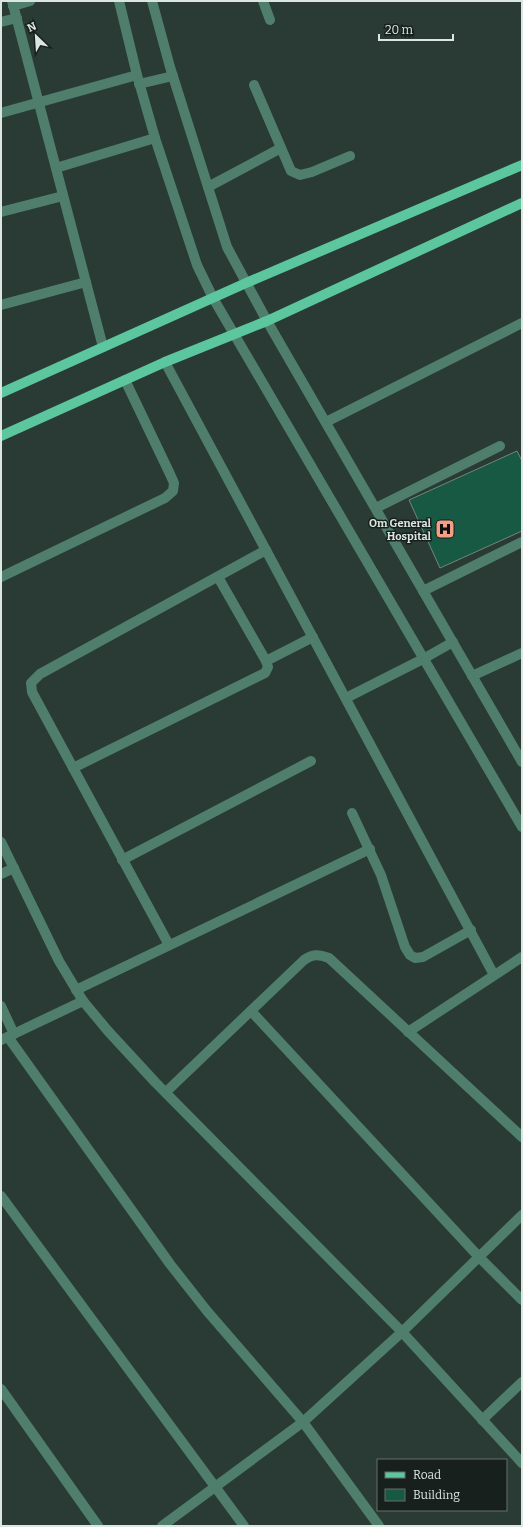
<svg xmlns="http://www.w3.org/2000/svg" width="523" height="1527" font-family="Bitter,serif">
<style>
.building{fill:#175943;stroke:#72867e}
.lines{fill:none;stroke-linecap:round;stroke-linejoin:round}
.minor{stroke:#4f7f6c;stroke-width:10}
.major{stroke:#5cc79f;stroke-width:10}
.labels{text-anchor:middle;stroke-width:3;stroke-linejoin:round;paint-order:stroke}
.poi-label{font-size:11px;font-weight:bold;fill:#dbe6e1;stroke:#18201d;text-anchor:end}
</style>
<rect width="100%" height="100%" fill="#293b34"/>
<path class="building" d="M517,451l5,10v70l-82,37 -31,-68z"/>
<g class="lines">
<g class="minor">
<path d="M12,1l91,346"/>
<path d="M119,1l18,74 18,63 42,127 16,33 309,529"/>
<path d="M152,1l18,66 57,180 40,74 255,441"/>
<path d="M263,1l7,19"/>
<path d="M13,6l17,-5"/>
<path d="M1,22l16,-4"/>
<path d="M139,84l34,-8"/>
<path d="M254,85l37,86 9,4 12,-3 38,-16"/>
<path d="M1,113l136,-38"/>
<path d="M56,168l99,-30"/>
<path d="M208,187l73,-39"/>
<path d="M1,212l62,-16"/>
<path d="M1,305l85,-23"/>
<path d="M165,362l329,613"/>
<path d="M326,422l196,-99"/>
<path d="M376,508l124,-62"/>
<path d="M1,577l164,-79 8,-7 1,-8 -4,-9 -45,-94"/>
<path d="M423,591l99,-49"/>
<path d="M266,661l47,-24"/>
<path d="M472,676l50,-23"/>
<path d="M346,698l77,-39 30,-17"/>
<path d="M73,768l192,-95 3,-6 -2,-6 -48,-84"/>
<path d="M352,813l29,62 24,72 5,8 5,3 8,-1 48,-27"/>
<path d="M1,842l58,119 24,40 25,30 47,51 247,250 120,131"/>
<path d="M122,860l189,-99"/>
<path d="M1,874l13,-6"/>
<path d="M169,945l-137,-253 -1,-9 9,-9 226,-124"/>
<path d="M76,990l294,-141"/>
<path d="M1,1006l13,28"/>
<path d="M251,1011l228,246 43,43"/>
<path d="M408,1032l114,-75"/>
<path d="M8,1037l162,227 37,47 96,111 76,104"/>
<path d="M1,1040l82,-39"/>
<path d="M166,1092l138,-132c9,-6 14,-6 25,-2l193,179"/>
<path d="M1,1196l243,330"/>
<path d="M1,1389l97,137"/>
<path d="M482,1420l40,-38"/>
<path d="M162,1526l141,-104 99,-90 120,-117"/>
</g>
<g class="major">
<path d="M1,393l245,-110 276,-118"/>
<path d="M1,436l164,-74 102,-41 255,-118"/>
</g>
</g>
<defs>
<g id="hospital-square" transform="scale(1)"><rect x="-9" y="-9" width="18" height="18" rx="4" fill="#f39f85" stroke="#18201d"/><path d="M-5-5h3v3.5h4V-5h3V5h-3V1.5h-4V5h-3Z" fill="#111"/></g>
</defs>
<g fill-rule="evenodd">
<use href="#hospital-square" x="445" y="529"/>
</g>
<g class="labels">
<g class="poi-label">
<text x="431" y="527">Om General<tspan x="431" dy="13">Hospital</tspan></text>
</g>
</g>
<rect width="523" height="1527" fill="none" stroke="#dbe6e1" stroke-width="4"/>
<rect x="377" y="1459" width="130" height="52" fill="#18201d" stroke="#666f6b"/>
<rect x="385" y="1472" width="20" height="6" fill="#5cc79f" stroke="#666f6b"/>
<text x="413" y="1479" font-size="12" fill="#dbe6e1">Road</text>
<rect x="385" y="1489" width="20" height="12" fill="#175943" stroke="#666f6b"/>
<text x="413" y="1499" font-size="12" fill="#dbe6e1">Building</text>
<g transform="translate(36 36) rotate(335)" stroke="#18201d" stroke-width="3" paint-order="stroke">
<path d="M0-3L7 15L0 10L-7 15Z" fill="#dbe6e1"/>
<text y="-6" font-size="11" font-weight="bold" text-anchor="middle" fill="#dbe6e1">N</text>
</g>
<path d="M379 34v6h74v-6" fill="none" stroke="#dbe6e1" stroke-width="2"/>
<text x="385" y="34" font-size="12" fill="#dbe6e1" stroke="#18201d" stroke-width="3" paint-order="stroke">20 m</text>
</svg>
